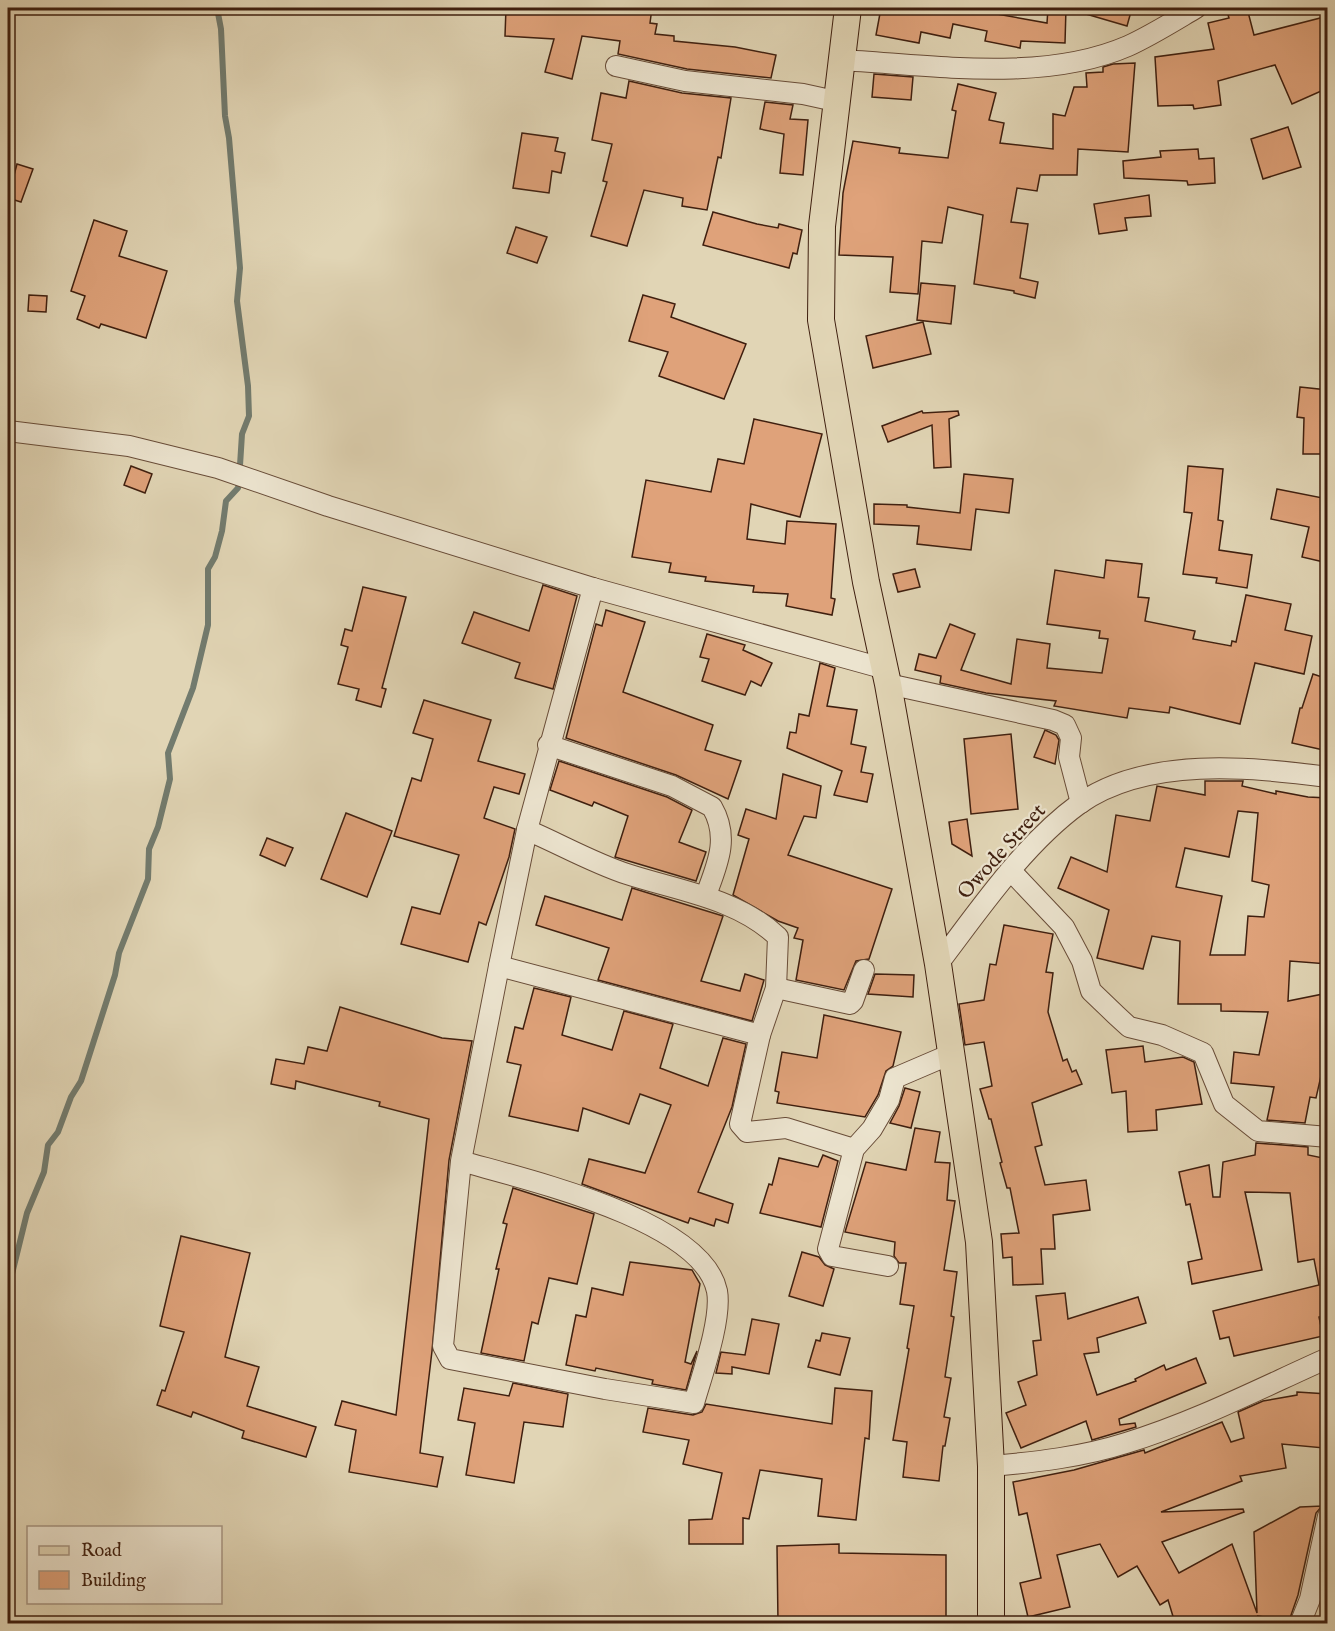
<svg xmlns="http://www.w3.org/2000/svg" width="1335" height="1631" font-family="'IM FELL English',serif">
<style>
.lines{fill:none;stroke-linecap:round;stroke-linejoin:round}
.stream{stroke:#727b6e;stroke-width:6}
.building{fill:#dfa27a;stroke:#3f1f0f;stroke-width:1.5;fill-rule:evenodd}
.minor-casing{stroke:#684c38;stroke-width:22}
.major-casing{stroke:#3f1f0f;stroke-width:28}
.minor{stroke:#ece4cf;stroke-width:20}
.major{stroke:#e1d5b5;stroke-width:26}
.labels{text-anchor:middle;stroke-width:4.5;stroke-linejoin:round;paint-order:stroke}
.street-label{font-size:21px;fill:#3f1f0f;stroke:#ece4cf}
</style>
<rect width="100%" height="100%" fill="#e1d5b5"/>
<filter id="stains"><feTurbulence type="fractalNoise" baseFrequency=".00333" numOctaves="4"/><feColorMatrix values="0 0 0 0 .2 0 0 0 0 .09 0 0 0 0 .02 0 0 0 .5 -.17"/></filter>
<radialGradient id="worn" r=".72"><stop offset=".6" stop-color="#630" stop-opacity="0"/><stop offset="1" stop-color="#630" stop-opacity=".3"/></radialGradient>
<g class="lines">
<path class="stream" d="M8,1304l4,-30 15,-61 17,-41 4,-27 10,-13 13,-35 10,-16 34,-106 4,-22 29,-74 1,-30 9,-22 12,-48 -2,-26 25,-65 15,-63v-56l7,-12 7,-26 4,-30 12,-13 1,-7 3,-47 7,-18 -1,-30 -11,-85 3,-33 -11,-130 -4,-22 -4,-87 -4,-21"/>
</g>
<g class="building">
<path d="M506,8h75l28,3v-3h43l-2,15 7,1 -2,10 19,2v5l61,6 41,8 -5,23 -84,-9 -69,-15 2,-13 -38,-5 -10,43 -27,-7 9,-33 -49,-3z"/>
<path d="M881,8h82l84,15 1,-15h18l-1,35 -44,-2 -1,7 -35,-7 2,-10 -34,-7 -3,14 -29,-6 -2,11 -43,-8z"/>
<path d="M1080,8h52l-5,18 -48,-14z"/>
<path d="M1226,8h21l7,27 74,-19v72l-36,16 -17,-39 -57,16 3,24 -27,4 -1,-4 -35,1 -3,-49 59,-8 -6,-26 21,-5z"/>
<path d="M1135,63l-7,89 -50,-3 -1,26h-37l-3,16 -20,-3 -6,34 17,2 -8,54 18,4 -3,16 -21,-5v-2l-40,-7 9,-69 -35,-8 -6,36 -20,-2 -4,53 -28,-2 3,-35 -54,-2 4,-62 10,-52 47,7 -1,5 49,5 8,-47 -4,-1 6,-26 38,9 -7,27 15,3 -4,20 53,6v-35l12,2 9,-29h13l-1,-14 17,-1v-5l10,-3z"/>
<path d="M874,74l39,3 -2,23 -39,-3z"/>
<path d="M629,81l53,12 49,5 -10,60 -3,-1 -11,53 -25,-4 1,-8 -39,-8 -17,56 -36,-10 16,-54 -4,-1 9,-37 -20,-4 9,-47 25,5z"/>
<path d="M765,102l28,3 -3,14 18,1 -5,55 -23,-2 4,-39 -24,-5z"/>
<path d="M1288,127l13,40 -38,12 -12,-40z"/>
<path d="M522,133l36,5 -3,13 10,2 -4,20 -9,-2 -3,22 -36,-5z"/>
<path d="M1198,149l1,10 15,-1 1,25 -27,2 -1,-4 -63,-3 -1,-17 38,-4 -1,-6z"/>
<path d="M17,164l16,5 -12,33 -13,-4z"/>
<path d="M1149,195l2,21 -26,2 2,12 -28,4 -5,-30z"/>
<path d="M713,212l44,12 21,4 1,-4 23,6 -5,24 -4,-1 -4,15 -86,-23z"/>
<path d="M94,220l33,11 -8,25 48,15 -21,67 -45,-14 -2,4 -22,-9 8,-23 -14,-5z"/>
<path d="M516,227l31,10 -10,26 -30,-10z"/>
<path d="M921,283l34,3 -4,38 -34,-4z"/>
<path d="M29,295l18,1 -1,16 -18,-1z"/>
<path d="M643,295l32,9 -4,13 75,27 -22,55 -65,-23 9,-24 -39,-11z"/>
<path d="M923,322l8,32 -58,14 -7,-32z"/>
<path d="M1300,387l28,3v64h-25l1,-36 -7,-1z"/>
<path d="M922,411l1,2 35,-2 1,4 -10,4 2,48 -17,1 -2,-43 -44,17 -6,-16z"/>
<path d="M754,419l68,15 -22,83 -49,-13 -4,35 38,5 2,-23 49,3 -5,74 4,1 -3,16 -46,-9 2,-12 -35,-2 1,-6 -49,-5 1,-4 -37,-5 2,-9 -39,-6 14,-77 65,12 7,-33 26,5z"/>
<path d="M131,466l21,8 -7,19 -21,-8z"/>
<path d="M1188,466l35,3 -5,51 5,1 -4,29 33,5 -5,33 -31,-5 1,-5 -34,-4 9,-61 -8,-1z"/>
<path d="M964,474l49,5 -4,34 -33,-4 -5,41 -54,-6 2,-18 -45,-2v-20l33,1v2l53,6z"/>
<path d="M1277,489l51,10v64l-26,-6 7,-30 -38,-8z"/>
<path d="M1106,560l36,4 -4,33 11,1 -4,23 50,10 -2,8 38,7 1,-5 4,1 10,-47 45,9 -6,26 27,6 -8,38 -49,-11 -15,61 -70,-17 -1,6 -40,-5 -2,10 -73,-12 2,-5 -70,-8 -46,-10 1,-7 -26,-6 4,-16 17,4 14,-34 25,10 -14,36 50,14 6,-45 33,5 -3,24 55,5 6,-34 -9,-1 1,-7 -53,-7 8,-54 49,8z"/>
<path d="M915,569l5,18 -22,5 -5,-18z"/>
<path d="M543,585l34,11 -24,93 -38,-11 5,-15 -58,-20 12,-31 55,19z"/>
<path d="M363,587l43,10 -24,91 4,1 -5,18 -25,-7 3,-11 -21,-5 10,-37 -7,-2 4,-16 7,2z"/>
<path d="M606,610l39,12 -22,70 90,33 -8,25 36,11 -13,38 -52,-24 -110,-37 30,-114 6,2z"/>
<path d="M707,634l38,11 -2,5 29,13 -11,23 -10,-5 -6,14 -43,-14 7,-22 -9,-2z"/>
<path d="M820,663l15,5 -8,38 30,4 -6,34 15,3 -5,25 12,2 -6,28 -33,-7 8,-24 -55,-23 3,-16 6,1 3,-19 10,2z"/>
<path d="M1313,674l15,5v72l-36,-8 8,-35h2z"/>
<path d="M424,700l67,20 -13,41 47,13 -6,20 -25,-7 -10,31 31,11 -6,28 -23,68 -7,-3 -11,40 -67,-18 11,-37 28,7 19,-59 -65,-19 18,-58 9,3 12,-42 -20,-6z"/>
<path d="M1045,730l11,5 3,5 -4,24 -21,-7z"/>
<path d="M1011,734l7,75 -47,5 -7,-75z"/>
<path d="M559,761l108,36 25,13 -13,32 27,10 -10,29 -81,-24 13,-41 -34,-14 -2,4 -42,-16z"/>
<path d="M783,774l38,12 -5,32 -12,-2 -16,39 104,34 -23,70 -13,2 -12,29 -48,-10 7,-40 -9,-2 4,-10 -20,-7 -45,-26 16,-56 -11,-4 8,-26 30,10z"/>
<path d="M1205,781h38l-1,5 34,8v-3l32,6 20,1v166l-38,-3 -2,40 40,-8v52l-12,53 -6,-1 -5,26 -38,-3 7,-33 -43,-4 3,-31 25,3 9,-43 -47,-1v-7h-43l2,-63 -28,-5 -9,33 -46,-11 12,-48 -51,-22 13,-31 36,15 9,-57 34,6 7,-35 48,9zM1238,811l20,2 -6,68 17,4 -5,32 -16,-1 -3,39h-35l12,-59 -46,-9 9,-39 44,9z"/>
<path d="M346,813l46,18 -25,66 -46,-18z"/>
<path d="M967,819l5,37 -20,-12 -3,-22z"/>
<path d="M267,838l26,10 -8,18 -25,-11z"/>
<path d="M632,888l91,28 -22,65 39,10 5,-17 19,6 -12,41 -154,-41 11,-32 -73,-23 9,-29 77,24z"/>
<path d="M1004,925l49,9 -7,38 7,1 -5,39 15,49 4,-2 5,13 4,-2 6,14 -50,19 10,42 -7,2 10,38 41,-5 4,30 -37,5 2,34h-14l2,35 -30,1 -1,-28 -9,1 -2,-24 18,-1 -9,-45h-3l-7,-25 2,-1 -11,-43h-2l-9,-30 12,-3 -8,-44 -19,3 -6,-41 25,-4 6,-36 6,1z"/>
<path d="M875,974l39,1 -1,22 -45,-3z"/>
<path d="M534,988l37,9 -9,38 50,15 12,-39 49,13 -13,44 48,18 15,-48 23,6 -14,63 -34,85 35,12 -5,19 -12,-4 -2,7 -24,-8 -2,5 -106,-39 7,-25 56,14 26,-68 -31,-11 -11,30 -46,-16 -5,23 -69,-15 12,-51 -14,-3 8,-35 8,2z"/>
<path d="M340,1007l102,31 30,3 -23,119 -17,191 -12,102 23,4 -6,30 -88,-15 7,-42 -21,-5 7,-24 54,14 33,-296 -50,-13 1,-4 -84,-21 -1,8 -24,-5 5,-25 28,5 4,-17 19,4z"/>
<path d="M824,1015l77,17 -8,34 -7,5 -8,24 -13,22 -88,-14 2,-11 -4,-1 7,-39 35,6z"/>
<path d="M1143,1046l2,16 38,-5 11,5 8,42 -46,6 1,20 -29,2 -2,-41 -14,2 -6,-43z"/>
<path d="M905,1088l15,4 -9,36 -21,-5 9,-17z"/>
<path d="M915,1128l25,4 -5,30 15,1 -3,37 8,1 -11,69 13,2 -6,44 3,1 -9,60 6,1 -7,39 6,1 -5,28h-2l-4,35 -36,-4 4,-35 -14,-2 16,-91 -2,-1 7,-42 -14,-2 6,-41h-7l-5,-7 1,-14 -50,-10 21,-70 40,8z"/>
<path d="M1256,1143l52,4v8l20,4v156l-9,2 4,19 -89,20 -5,-19 -9,2 -7,-28 106,-26 -5,-26 -16,3 -8,-69 -45,-1 17,78 -70,14 -4,-22 14,-3 -12,-55 -4,1 -7,-33 30,-7 4,32h7l3,-35 32,-7z"/>
<path d="M823,1155l15,6 -17,66 -61,-14 9,-29 3,1 7,-27 39,9z"/>
<path d="M513,1188l81,26 -17,70 -28,-6 -11,46 -6,-2 -8,39 -43,-8 18,-84h-3l11,-45 -4,-1z"/>
<path d="M181,1236l69,17 -25,104 34,10 -12,39 69,21 -10,30 -64,-19 2,-7 -51,-19 -2,5 -34,-12 5,-15 3,1 19,-59 -24,-6z"/>
<path d="M802,1252l17,5 6,8 9,4 -11,37 -34,-10z"/>
<path d="M630,1262l62,8 8,14 -15,78 6,2 6,-13 -11,39 -34,-6 1,-4 -57,-12 -1,3 -29,-6 10,-50 10,2 6,-29 31,7z"/>
<path d="M1065,1293l3,26 70,-22 8,26 -49,15 2,14 -15,2 13,41 39,-14 -1,-2 29,-14 2,5 30,-12 10,25 -87,36 1,6 15,-2 1,4 -44,13 -6,-19 -65,27 -15,-35 20,-8 -8,-23 19,-7 -4,-34 8,-1 -5,-44z"/>
<path d="M752,1319l27,5 -10,50 -37,-7v7l-16,-1 5,-21 24,3z"/>
<path d="M822,1333l28,5 -10,37 -32,-8 8,-27 4,1z"/>
<path d="M513,1383l55,11 -5,33 -39,-5 -10,61 -48,-8 9,-52 -17,-3 6,-32 45,8z"/>
<path d="M835,1388l37,3 -3,48 -4,-1 -9,82 -38,-4 4,-37 -62,-9 -11,49 -6,-1v26h-54v-24l23,-1 10,-46 -39,-9 6,-24 -46,-8 5,-24 45,7 9,-3 4,-8 126,20z"/>
<path d="M1297,1392l31,2 -4,54 -42,-4 4,24 -46,8 2,5 -81,31 82,-3 1,3 -82,30 17,31 53,-29 25,69 -3,-81 46,-25 22,-1 -6,7 -18,82 -9,26 -31,-5 3,7h-86l-7,-23 -8,5 -23,-39 -19,11 -18,-33 -43,11 13,52 -42,10 -8,-34 21,-5 -14,-65 -8,2 -6,-33 61,-12 70,-20 1,3 77,-31 9,20 13,-4 -6,-26 25,-11 34,-6z"/>
<path d="M839,1544v9l107,2v68h-168l-1,-77z"/>
</g>
<g class="lines">
<g class="minor-casing">
<g id="minor">
<path d="M841,60c91,5 202,23 287,-14 24,-11 46,-25 68,-38"/>
<path d="M616,66l69,15 118,13 32,7"/>
<path d="M8,431l121,15 89,22 110,38 265,82 289,80"/>
<path d="M888,684l165,36 12,5 6,13 -2,19 12,46"/>
<path d="M548,745l124,41 40,21c18,31 5,58 -6,88"/>
<path d="M527,830c33,14 66,33 100,44 52,17 110,24 151,63l-2,51 -16,47"/>
<path d="M1012,872l52,55 18,34 9,30 25,24 13,12 33,8 41,18 21,51 34,27 70,6"/>
<path d="M938,964c42,-55 85,-119 141,-160 68,-48 171,-37 249,-27"/>
<path d="M499,966l261,69 -20,89 7,8 39,-4 68,21"/>
<path d="M776,988l74,16 3,-3 11,-31"/>
<path d="M461,1161c62,18 241,58 256,130 5,28 -15,84 -23,112l-89,-14 -155,-30 -7,-13 18,-185 38,-195 28,-136 66,-242"/>
<path d="M888,1266l-56,-10 -4,-7 26,-100 18,-20 17,-29 6,-22 56,-24"/>
<path d="M991,1466c46,-4 91,-9 135,-23 69,-21 135,-55 202,-85"/>
<path d="M1300,1624l10,-25 18,-83"/>
</g>
</g>
<g class="major-casing">
<path id="major" d="M848,8l-26,218 -1,94 45,262 22,102 50,280 41,278 12,224v158"/>
</g>
<use href="#minor" class="minor"/>
<use href="#major" class="major"/>
</g>
<g class="labels">
<g class="street-label">
<text transform="translate(1001 851) rotate(-48)" y="7">Owode Street</text>
</g>
</g>
<rect width="1335" height="1631" fill="none" stroke="#e1d5b5" stroke-width="30"/>
<rect x="9" y="9" width="1317" height="1613" fill="none" stroke="#3f1f0f" stroke-width="3"/>
<rect x="15" y="15" width="1305" height="1601" fill="none" stroke="#3f1f0f" stroke-width="1.5"/>
<rect x="27" y="1526" width="195" height="78" fill="#ece4cf" stroke="#a79582" stroke-width="1.5"/>
<rect x="39" y="1546" width="30" height="9" fill="#e1d5b5" stroke="#a79582" stroke-width="1.5"/>
<text x="81" y="1556" font-size="18" fill="#3f1f0f">Road</text>
<rect x="39" y="1571" width="30" height="18" fill="#dfa27a" stroke="#a79582" stroke-width="1.5"/>
<text x="81" y="1586" font-size="18" fill="#3f1f0f">Building</text>
<rect width="100%" height="100%" filter="url(#stains)"/>
<rect width="100%" height="100%" fill="url(#worn)"/>
</svg>
